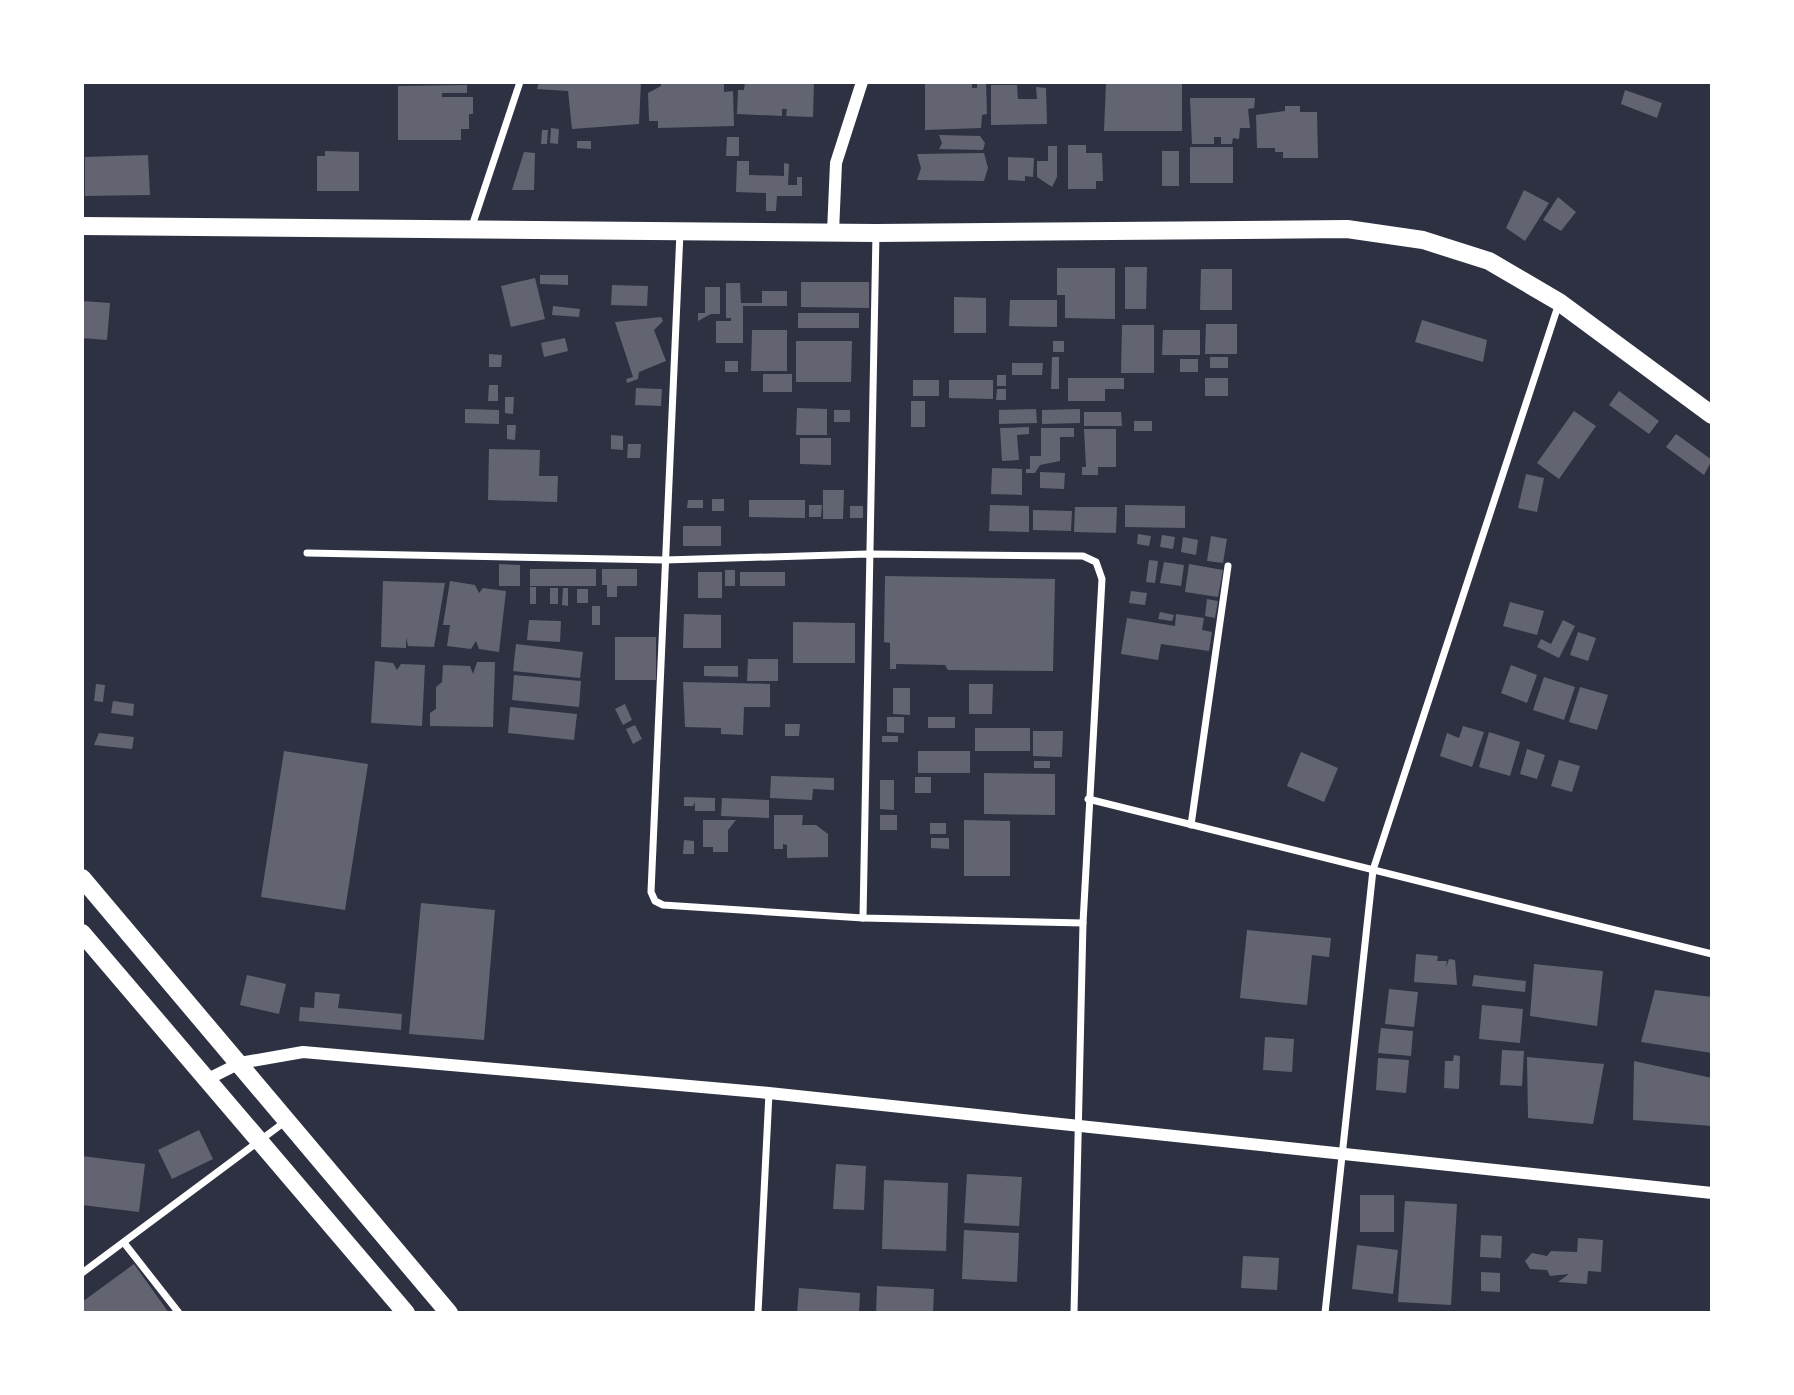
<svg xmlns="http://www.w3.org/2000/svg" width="1794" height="1395" font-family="Roboto,sans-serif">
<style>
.building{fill:#626471}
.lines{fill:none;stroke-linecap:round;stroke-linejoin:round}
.minor{stroke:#fff;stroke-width:7}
.tertiary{stroke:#fff;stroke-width:12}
.primary{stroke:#fff;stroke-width:18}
.trunk{stroke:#fff;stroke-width:18}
</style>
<rect width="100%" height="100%" fill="#2d3142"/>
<g class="building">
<path d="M539,82h102l-2,42 -67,5 -4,-38 -31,-2z"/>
<path d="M661,82h63v10l9,-1 1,35 -76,2v-7h-9l-1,-28 13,-7z"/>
<path d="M745,82h69l-1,35 -27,-1 1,-7h-5v7l-45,-2 1,-24h6z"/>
<path d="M925,82h47v6h5v-6h9l1,32 -5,1 -1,13 -56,2z"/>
<path d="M1106,82l76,2v47h-78z"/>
<path d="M467,85v8h-25v4h31v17h-4v15h-8v11h-63v-54z"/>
<path d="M991,85h26l1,14h19l-1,-12 10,1 1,36 -56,1z"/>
<path d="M1625,90l37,13 -5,15 -36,-14z"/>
<path d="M1190,98h65l-1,10 -6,1 2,19h-10l-1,11 -6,-1 -1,6h-11v-7h-7v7h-22z"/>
<path d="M1285,106h15v6h17l1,46h-35v-6h-8v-4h-18l-1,-33 29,-4z"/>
<path d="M551,128l8,1 -1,15 -8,-1z"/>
<path d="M542,130h6l-1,14h-6z"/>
<path d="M939,135l41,1 5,7 -2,7 -44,-1 3,-6z"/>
<path d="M727,137h12v19h-13z"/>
<path d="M577,141h14v8l-14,-1z"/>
<path d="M1068,145h18v8h16l1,28h-7v8h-28z"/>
<path d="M1048,146h9v31l-5,10 -15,-10v-16h11z"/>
<rect x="1190" y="147" width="43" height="36"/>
<path d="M325,151l34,1v39h-42v-35h8z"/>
<rect x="1162" y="151" width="17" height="35"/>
<path d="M524,152l11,1 -1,37h-22z"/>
<path d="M984,153l4,15 -4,13 -67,-1 4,-12 -4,-14z"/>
<path d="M148,155l2,40 -65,1v-39z"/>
<path d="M1008,157l26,1 -1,19 -8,-1v5l-17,-1z"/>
<path d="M737,161h12v14l35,1v-13l5,1 -1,21h9v-8h5v19h-25l-1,15h-10v-18l-30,-1z"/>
<path d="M1524,190l25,13 -24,38 -19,-13z"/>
<path d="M1558,197l18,15 -15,19 -18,-11z"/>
<path d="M1125,267h22l-1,42h-21z"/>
<path d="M1057,268h58v51l-50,-1v-23h-8z"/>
<path d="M1201,269h31v41h-32z"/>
<path d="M540,275h28v10l-28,-1z"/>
<path d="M535,278l10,41 -34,8 -10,-41z"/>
<path d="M801,282h68v26l-68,-1z"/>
<path d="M726,283h14l1,20h21v-12h25v15h-44v37h-27v-22h15v-3h-5z"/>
<path d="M612,285l36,1 -1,20 -36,-1z"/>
<path d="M705,287h15v27h-9l-13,7v-8h7z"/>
<path d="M954,297l32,1v35h-32z"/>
<path d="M1010,300h47v27l-48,-1z"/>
<path d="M82,301l28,2 -3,37 -25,-2z"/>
<path d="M553,306l27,3 -1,8 -27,-2z"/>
<rect x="798" y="313" width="61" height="15"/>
<path d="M661,317l2,4 -9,9 12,31 -27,11 -1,7 -11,4 -1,-4 7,-2 -18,-55z"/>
<path d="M1422,320l65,20 -4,22 -68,-20z"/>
<path d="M1206,324h31v30h-32z"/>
<path d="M1122,325h32v48h-33z"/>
<path d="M752,330h35v41h-36z"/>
<path d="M1163,330h37v25h-38z"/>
<path d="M565,338l3,13 -24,6 -3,-14z"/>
<path d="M796,341h56l-1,41h-55z"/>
<rect x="1053" y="341" width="11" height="11"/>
<path d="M489,354l13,1 -1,12h-12z"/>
<path d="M1052,357h7v32h-8z"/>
<rect x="1210" y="357" width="18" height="11"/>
<rect x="1180" y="359" width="18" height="13"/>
<rect x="725" y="361" width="13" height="11"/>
<path d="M1012,363h31l-1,12h-30z"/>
<rect x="763" y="374" width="29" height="18"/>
<rect x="997" y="375" width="9" height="11"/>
<path d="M1068,378h56v11h-19v12h-37z"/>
<rect x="1205" y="378" width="23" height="18"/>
<rect x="913" y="380" width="26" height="16"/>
<path d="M949,380h44v19l-44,-1z"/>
<path d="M489,385h9v16h-10z"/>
<path d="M636,388l26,1 -1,17 -26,-1z"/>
<path d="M997,389h9v11h-10z"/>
<path d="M1619,391l40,30 -10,13 -40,-29z"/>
<path d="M505,397h9l-1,17 -8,-1z"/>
<rect x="911" y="401" width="14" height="26"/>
<path d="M797,408l30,1v26h-31z"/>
<path d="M465,409l34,1v14l-34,-1z"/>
<path d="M1036,409l1,14 -38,1v-14z"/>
<path d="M1080,409v14l-38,1v-14z"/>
<rect x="834" y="410" width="16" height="12"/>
<path d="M1574,411l22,15 -37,53 -22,-16z"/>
<path d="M1084,412h37l1,14h-38z"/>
<rect x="1134" y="421" width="18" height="10"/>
<path d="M507,425h9l-1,15 -8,-1z"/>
<path d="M1029,427v7l-12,1 2,25 -17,1 -2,-33z"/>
<path d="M1041,428h33v9h-14v24l-20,4 -5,8h-9v-4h4v-13h11z"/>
<path d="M1084,429h32v38h-18v8h-16v-8h4z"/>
<path d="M1676,434l36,26 -8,15 -38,-28z"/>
<path d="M611,435l12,1v14l-12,-1z"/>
<path d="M800,438h31v27l-31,-1z"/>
<path d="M628,444h13l-1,14h-13z"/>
<path d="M489,449l51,1 -1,26h19l-1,26 -69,-2z"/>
<path d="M992,468l30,1v26l-31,-1z"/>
<path d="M1040,472l25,1 -1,16 -24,-1z"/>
<path d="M1526,474l18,4 -7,34 -19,-4z"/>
<path d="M823,490h21l-1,29h-20z"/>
<rect x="712" y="499" width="12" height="12"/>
<path d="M688,500h15v8h-16z"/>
<path d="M749,500h56v18l-56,-1z"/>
<path d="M809,505h13l-1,12h-12z"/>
<path d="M990,505l39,1v26l-40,-1z"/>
<path d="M1125,505l60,1v22l-60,-1z"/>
<rect x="850" y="506" width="13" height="12"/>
<path d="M1075,507h42l-1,26 -42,-1z"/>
<path d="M1033,510l39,1 -1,20 -38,-1z"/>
<rect x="683" y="526" width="38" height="20"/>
<path d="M1138,534l13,2 -2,10 -12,-2z"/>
<path d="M1162,535l13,2 -2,12 -13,-2z"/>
<path d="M1211,536l16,3 -4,24 -16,-2z"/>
<path d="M1183,537l15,3 -2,15 -15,-3z"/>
<path d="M1149,560l9,1 -3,22 -9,-1z"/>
<path d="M1164,562l20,3 -3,21 -21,-3z"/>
<path d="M499,564l21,1v21h-21z"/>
<path d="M1189,564l34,6 -5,27 -33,-5z"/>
<rect x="530" y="569" width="66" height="17"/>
<path d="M602,569h35v17h-20v11h-10v-12h-5z"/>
<rect x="725" y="570" width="10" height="16"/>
<rect x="698" y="572" width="24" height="26"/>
<rect x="740" y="572" width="45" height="14"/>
<path d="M885,576l170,3 -2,92 -105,-1 -3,-5 -49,-1v5h-6v-26l-6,-1z"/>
<path d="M383,581l62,2 -11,64 -26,-1 -2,-9v11l-25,-1z"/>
<path d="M450,581l25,4 4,8 4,-5 23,3 -7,61 -20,-3 -3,-8 -5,8 -24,-3 3,-21h-7z"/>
<rect x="530" y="587" width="6" height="17"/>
<rect x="550" y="588" width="8" height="16"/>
<path d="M563,588h5v18l-6,-1z"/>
<rect x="577" y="589" width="11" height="14"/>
<path d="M1131,591l16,2 -2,12 -16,-2z"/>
<path d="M1207,599l11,2 -3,17 -10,-2z"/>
<path d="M1510,602l34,9 -7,24 -34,-9z"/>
<rect x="592" y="606" width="8" height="19"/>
<path d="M1160,612l14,3 -2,6 -14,-2z"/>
<path d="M684,614l37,1v33h-38z"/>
<path d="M1176,614l28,4 -2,12 10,2 -3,19 -48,-7 -3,16 -37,-6 6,-36 48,8z"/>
<path d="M529,620l32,1 -1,21 -33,-2z"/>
<path d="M1563,620l12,6 -16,32 -22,-11 4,-8 10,5z"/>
<path d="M793,622l62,1v40h-62z"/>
<path d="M1578,632l18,6 -8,23 -18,-6z"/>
<rect x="615" y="637" width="41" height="43"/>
<path d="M516,644l67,8 -3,26 -67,-7z"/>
<path d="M748,659h30v22h-31z"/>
<path d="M375,661l18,2 4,7 4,-6 24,1 -3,61 -51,-3z"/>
<path d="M477,662h18l-2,65 -63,-1v-13l6,-4v-22l6,-5 1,-17 27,1 3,8z"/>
<path d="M1511,665l26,10 -10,28 -26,-10z"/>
<path d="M704,666h34v11l-34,-1z"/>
<path d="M514,675l67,6 -2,26 -67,-7z"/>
<path d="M1544,677l31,10 -11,33 -31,-10z"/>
<path d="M683,682l87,2v23h-26l-1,28 -22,-1v-6l-36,-1z"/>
<path d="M96,684l9,1 -2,17 -9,-1z"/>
<path d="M969,684h24l-1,30h-23z"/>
<path d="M1580,687l28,8 -11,35 -28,-8z"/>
<path d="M893,688h17v27l-17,-1z"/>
<path d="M113,701l21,3 -1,12 -22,-3z"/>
<path d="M625,704l7,16 -9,5 -8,-16z"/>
<path d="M510,707l67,7 -3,26 -66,-7z"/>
<path d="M887,717h17v16l-17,-1z"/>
<rect x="928" y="717" width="27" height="11"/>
<path d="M785,724h15l-1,12h-14z"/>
<path d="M635,725l7,14 -9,5 -7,-15z"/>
<path d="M1463,726l21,6 -12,35 -32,-11 7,-23 12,5z"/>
<rect x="975" y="728" width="55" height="23"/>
<path d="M1033,731h30l-1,26 -29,-1z"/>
<path d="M1489,732l31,10 -10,34 -31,-9z"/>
<path d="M99,733l35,4 -2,12 -38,-4z"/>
<rect x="882" y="736" width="16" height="6"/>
<path d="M1527,749l18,6 -8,24 -17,-5z"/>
<path d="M284,751l84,13 -23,146 -84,-13z"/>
<rect x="918" y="751" width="52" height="22"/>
<path d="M1301,752l37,16 -14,34 -37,-16z"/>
<path d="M1559,760l21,6 -8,26 -21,-6z"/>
<rect x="1034" y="761" width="16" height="7"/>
<path d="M984,773l71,1v41l-71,-1z"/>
<path d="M771,776l63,2v12l-21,-1 -1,11 -42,-2z"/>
<rect x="915" y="777" width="16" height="16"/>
<path d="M880,780h14v30l-14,-1z"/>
<path d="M684,797l31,1v13h-20v-9l-2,4h-9z"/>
<path d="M722,798l47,2v18l-48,-2z"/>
<path d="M774,815h29l-1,10h14l12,9v23l-41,1v-13l-4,-1v5h-9z"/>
<rect x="880" y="815" width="17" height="15"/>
<path d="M703,820h33l-8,10v22h-15v-5h-10z"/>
<path d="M964,820l46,1v55h-46z"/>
<rect x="930" y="823" width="16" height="11"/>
<path d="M931,838h18v11l-18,-1z"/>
<path d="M684,840l10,1v13h-11z"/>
<path d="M421,903l74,7 -11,130 -75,-6z"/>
<path d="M1247,930l84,8 -2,19 -17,-2 -5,50 -67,-7z"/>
<path d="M1416,954l22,2 -1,5h10l-1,7 3,-9 6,1 2,25 -43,-3z"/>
<path d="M1534,964l69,7 -6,55 -67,-10z"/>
<path d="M247,975l39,9 -7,30 -39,-9z"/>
<path d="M1474,975l52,6 -1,11 -53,-6z"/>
<path d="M1389,989l29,3 -4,35 -29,-3z"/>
<path d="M1655,990l57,7v56l-71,-11z"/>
<path d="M315,992l25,2 -2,14 64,6 -1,16 -102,-9 1,-14 14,1z"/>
<path d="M1482,1005l41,4 -3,34 -41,-4z"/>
<path d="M1381,1028l32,3 -2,25 -33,-3z"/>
<path d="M1265,1037l29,2 -2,33 -29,-2z"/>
<path d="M1502,1050l22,1 -2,35 -22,-1z"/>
<path d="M1454,1055l6,1 -1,33 -15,-1 1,-27h8z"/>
<path d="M1527,1057l77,7 -11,60 -65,-6z"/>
<path d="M1378,1058l31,2 -3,33 -30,-3z"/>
<path d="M1634,1061l78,17v48l-79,-6z"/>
<path d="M199,1130l14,29 -41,20 -14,-29z"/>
<path d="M82,1156l63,8 -6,48 -57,-7z"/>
<path d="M836,1164l30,2 -2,44 -31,-1z"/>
<path d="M967,1174l55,3 -3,49 -55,-3z"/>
<path d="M884,1180l64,3 -2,68 -64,-2z"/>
<rect x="1360" y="1195" width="34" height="37"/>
<path d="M1405,1201l52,3 -6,101 -53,-3z"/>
<path d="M964,1230l55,3 -2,49 -55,-3z"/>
<path d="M1481,1235l21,1 -1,22 -21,-1z"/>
<path d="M1578,1238l25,2 -2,32 -13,-1 -1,13 -29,-2 11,-8 -19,2 -3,-6 -17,-1 -5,-8 7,-8 15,3 4,-5 26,1z"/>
<path d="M1357,1245l41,5 -5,44 -41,-5z"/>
<path d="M1243,1256l36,2 -2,32 -36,-2z"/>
<path d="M134,1264l35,49h-87v-11z"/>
<path d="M1481,1272l19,1v19l-19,-1z"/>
<path d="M877,1286l57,3 -1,24h-57z"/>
<path d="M799,1288l61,5 -1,20h-62z"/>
</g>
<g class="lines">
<g class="minor">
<path d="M471,229l49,-147"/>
<path d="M680,232l-29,660 4,9 8,4 200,13 220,5"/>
<path d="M307,553l358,7 203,-6 215,2 13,6 6,17 -19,344 -9,390"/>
<path d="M1088,799l624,155"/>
<path d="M1191,825l37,-259"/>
<path d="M863,918l13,-685"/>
<path d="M125,1244l54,69"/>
<path d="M82,1273l204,-152"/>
<path d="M758,1313l11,-220"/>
<path d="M1325,1313l48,-443 186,-567"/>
</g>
<g class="tertiary">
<path d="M833,232l3,-69 26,-81"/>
<path d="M208,1079l32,-16 63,-11 466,41 943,100"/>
</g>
<path class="primary" d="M82,226l794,7 471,-4 76,11 66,21 70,41 153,113"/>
<g class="trunk">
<path d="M82,878l367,435"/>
<path d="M82,933l324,380"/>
</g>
</g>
<rect width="1794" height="1395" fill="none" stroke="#ffffff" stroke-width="168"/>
</svg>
